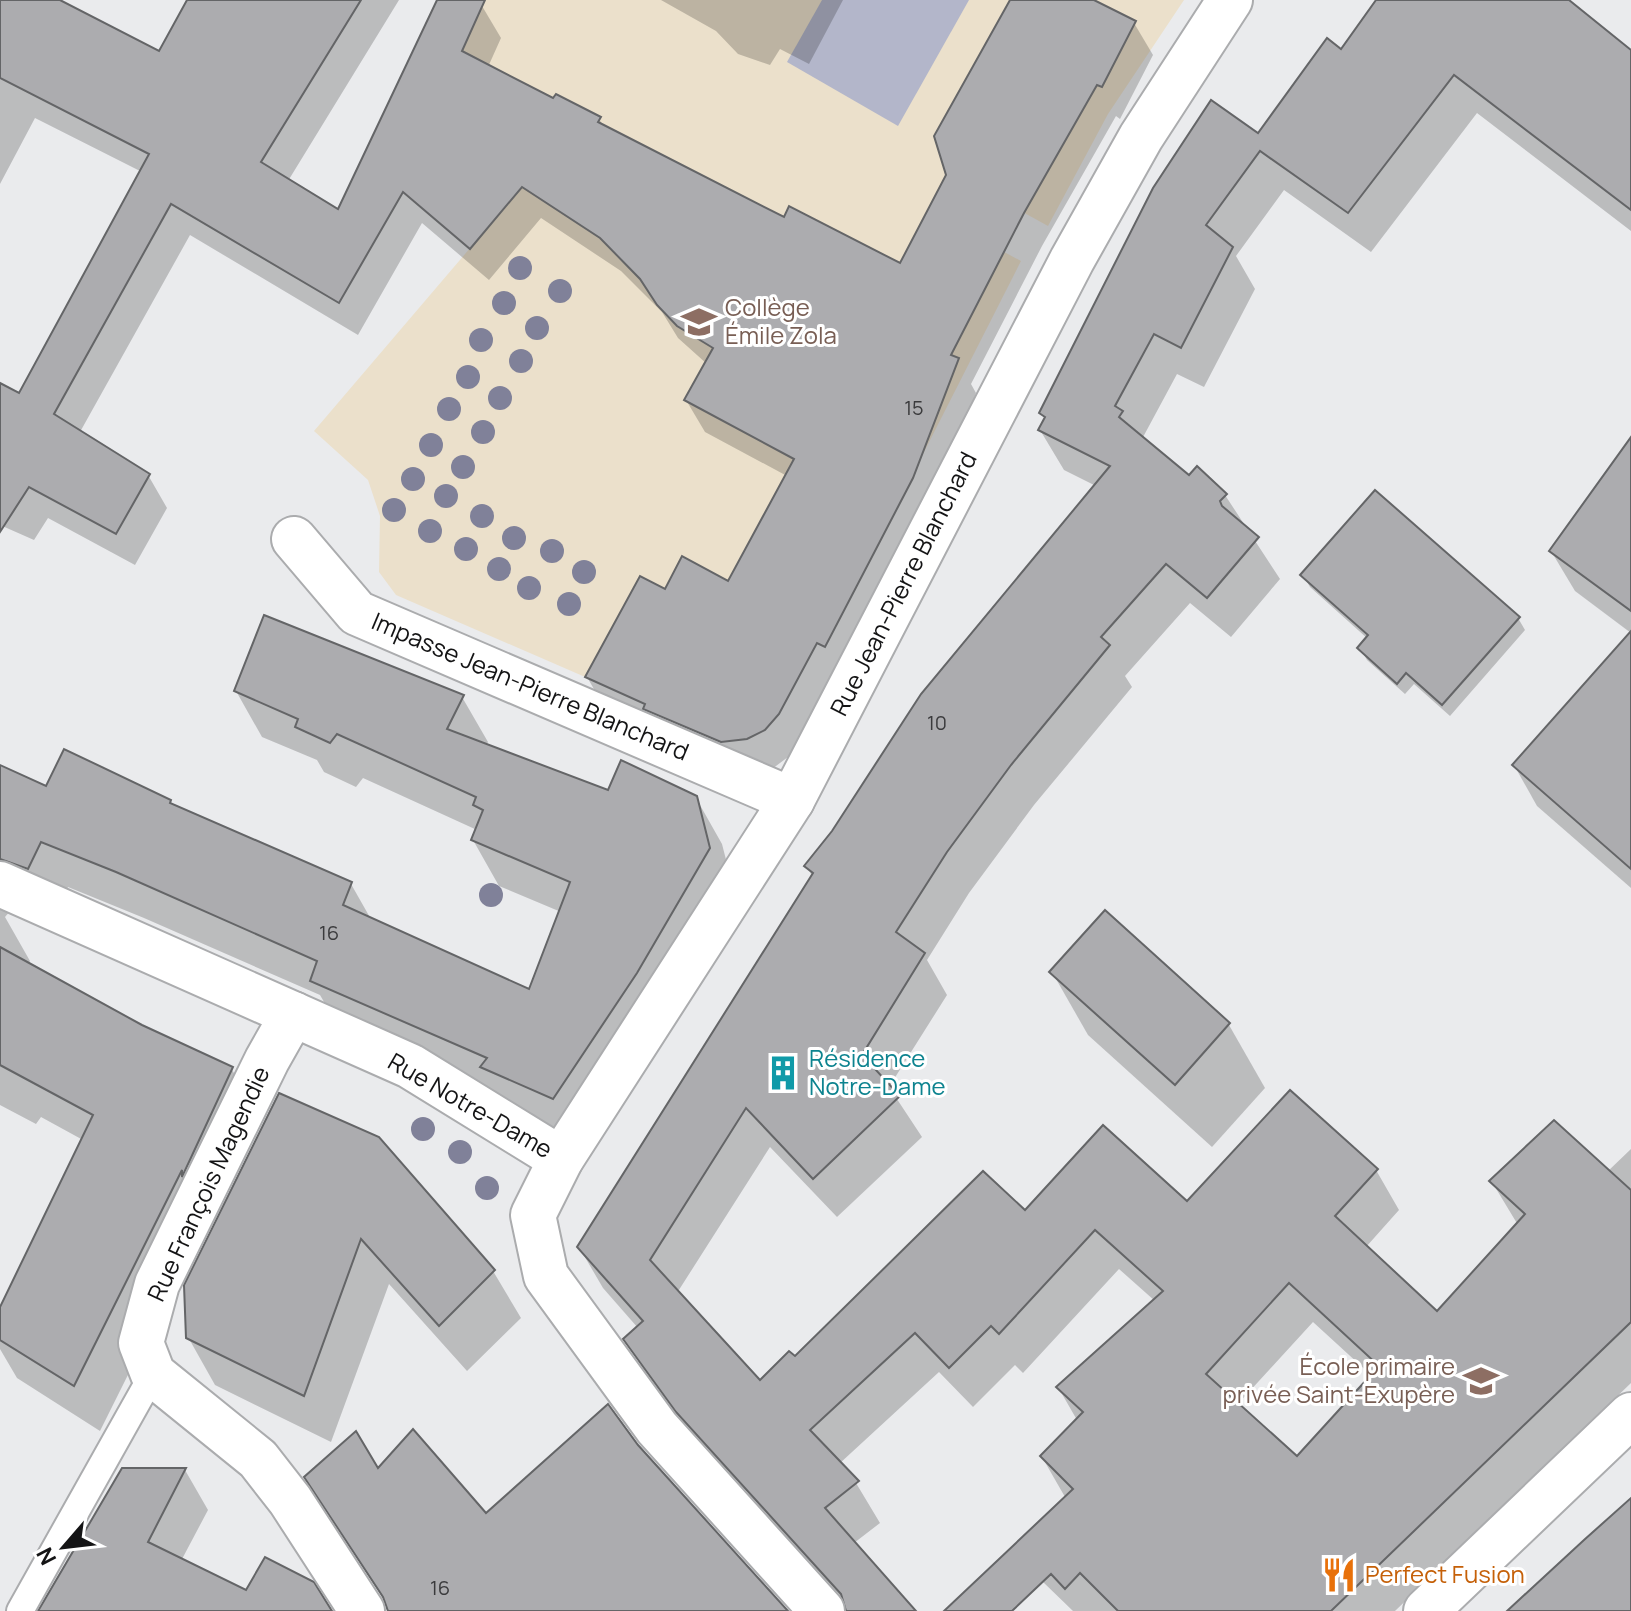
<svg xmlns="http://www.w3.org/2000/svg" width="1631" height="1611" font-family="Manrope,sans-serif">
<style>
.education{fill:#ebe0cb}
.green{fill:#b3b6ca}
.shadow{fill:#0003;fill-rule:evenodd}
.building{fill:#acacaf;stroke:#646567;stroke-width:2;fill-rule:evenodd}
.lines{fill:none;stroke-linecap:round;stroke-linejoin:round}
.service-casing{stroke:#abacae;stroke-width:30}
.minor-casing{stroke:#abacae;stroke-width:48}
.secondary-casing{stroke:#abacae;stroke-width:48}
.service{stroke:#fff;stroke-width:26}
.minor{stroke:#fff;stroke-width:44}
.secondary{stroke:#fff;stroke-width:44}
.tree{fill:#808199}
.labels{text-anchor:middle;stroke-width:6;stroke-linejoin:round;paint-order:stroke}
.number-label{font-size:20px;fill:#3a3a3c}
.education-label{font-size:24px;fill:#785e54;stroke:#fff;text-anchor:start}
.street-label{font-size:24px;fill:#141415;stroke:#fff}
.culture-label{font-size:24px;fill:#0d838f;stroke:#fff;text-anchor:start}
.food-label{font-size:24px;fill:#c56008;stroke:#fff;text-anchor:start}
</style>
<rect width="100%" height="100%" fill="#eaebed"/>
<path class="education" d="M475,0h709l-76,114 -60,112 -29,-16 -26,36 28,15 -196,386 -8,-4 -43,78 -21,16 -6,2 -102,-36 -249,-108 -17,-23 1,-56 -12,-36 -54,-49 186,-218 -90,-48z"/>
<path class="green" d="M822,0h147l-71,126 -111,-64z"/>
<g class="shadow">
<path d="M0,0h38l122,54 30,-54h209l-111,181 51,30 100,-211h31l12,6 19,32 -13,29 66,33 45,19 5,8 180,93 116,45 48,-89 64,-176h77l45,23 19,32 -33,64 -4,-3 -74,130 -71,138 5,9 -45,118 -139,243 -20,15 -166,-59 -19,-33 79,-85 63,-8 58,-108 -82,-44 -19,-32 21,-36 -29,-26 -16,-26 -41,-41 -80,-53 -52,62 -67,-57 -64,112 -168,-100 -110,197 68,43 19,33 -32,57 -87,-47 -14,22 -34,-15v-140l20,11 122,-224 -107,-54 -35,66z"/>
<path d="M661,0h182l-34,64 -29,-15 -10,16 -32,-11 -22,-23z"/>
<path d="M1378,0h189l64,52v179l-154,-118 -106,139 -87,-62 -48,66 19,33 -51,98 -27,-13 -35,65 47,39 36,17 55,84 -49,58 -41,-34 -65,73 7,11 -98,118 -65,88 -42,67 20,35 -58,92 33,50 -85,80 -67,-70 -93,146 83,90 265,-171 162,-8 189,-34 23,40 -33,37 71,66 81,-88 -26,-43 115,-10 24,-23v234l-236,228h-322l-30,-29 -23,-40 45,-45 -23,-40 35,-37 -19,-33 97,-86 -36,-32 -96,104 -8,-8 -42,42 -34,-35 -100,92 17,19 24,40 -26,20 59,68h-68l-143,-158 -53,-74 -24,-40 13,-11 -35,-40 -24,-41 234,-370 -7,-11 290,-380 -32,-16 -24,-40 6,-10 -4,-7 216,-277 84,-85zM1313,1322l59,54 -75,83 -60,-54z"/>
<path d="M1631,443v190l-56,-42 -24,-40z"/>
<path d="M1303,575l215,43 7,12 -75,86 -36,-32 -9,10 -38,-34 -7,-12 8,-9 -58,-52z"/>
<path d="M236,691l226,6 26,45 -2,4 123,47 87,5 26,46 13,51 -156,248 -241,-117 -18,-31 -176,-77 -76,-31 -14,27 -43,-4 -6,7 25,44 -2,4 113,61 90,42 27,46 -158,317 -83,-53 -17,-29v-37l83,-172 -42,-23 -5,7 -36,-19v-338l47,22 122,12 3,5 179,78 21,37 158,70 31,-79 -62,-26 -26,-46 4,-10 -114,-52 -7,9 -32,-15 -7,-12 -55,-23z"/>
<path d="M1631,702v186l-94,-82 -23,-41z"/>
<path d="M1106,913l123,112 36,63 -53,59 -124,-112 -36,-63z"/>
<path d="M280,1095l213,176 28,47 -54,53 -78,-87 -58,158 -116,-57 -27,-48z"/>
<path d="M637,1446l149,165h-395l-85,-134 72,-6 108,45z"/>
<path d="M123,1470h62l23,40 -27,51 65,32 84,18h-281z"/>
</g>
<g class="building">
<path d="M0,0h60l99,51 28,-51h174l-100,162 77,47 99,-209h48l-23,51 91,47 3,-4 45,23 -3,5 186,95 5,-11 111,57 46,-88 -12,-39 76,-136h84l42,21 -34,66 -5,-2 -73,128 -73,142 8,3 -46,120 -88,169 -8,-4 -38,71 -14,16 -18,9 -26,3 -78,-33 2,-5 -60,-27 55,-101 25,13 17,-33 46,25 66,-122 -110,-59 29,-52 -36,-22 -20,-21 -17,-26 -40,-41 -78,-51 -52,62 -67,-57 -64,111 -168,-99 -117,210 96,60 -34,60 -87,-47 -29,45v-149l19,10 130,-239 -149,-76z"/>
<path d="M1376,0h193l62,50v160l-177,-135 -106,138 -88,-62 -54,74 27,22 -52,101 -27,-14 -39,72 8,5 -4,6 70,58 8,-9 30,28 -7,7 2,5 37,31 -52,61 -41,-34 -65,73 9,8 -99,120 -64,87 -51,80 29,21 -63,102 38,41 -87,83 -67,-71 -96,152 110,120 29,-29 6,5 188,-185 42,39 78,-85 84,76 103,-111 88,79 -43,47 102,95 88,-97 -36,-33 65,-61 77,70v132l-300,289h-213l-38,-38 -15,16 -14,-15 -39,37h-68l129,-122 -33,-33 43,-44 -27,-25 107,-96 -68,-61 -96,104 -8,-8 -42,42 -34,-35 -105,97 49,51 -34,27 91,103h-70l-5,-17 -165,-182 -53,-73 20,-18 -66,-74 236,-374 -9,-7 28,-35 89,-137 189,-228 -72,-36 7,-13 -6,-4 114,-225 58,-88 47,33 69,-95 14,11zM1289,1283l90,83 -82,90 -91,-82z"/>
<path d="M1631,437v174l-82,-60z"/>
<path d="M1375,490l145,127 -78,88 -36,-32 -9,11 -40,-36 11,-13 -68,-60z"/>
<path d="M264,615l200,80 -17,34 161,61 13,-30 76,36 13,52 -73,125 -84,126 -73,-32 7,-9 -177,-77 7,-20 -201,-89 -75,-30 -13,27 -28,-10v-94l46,21 18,-37 107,51 -1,3 182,79 -9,23 186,84 41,-107 -99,-42 12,-30 -10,-5 3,-8 -139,-63 -7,9 -35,-16 3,-8 -64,-28z"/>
<path d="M1631,631v238l-119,-104z"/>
<path d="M1105,910l125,113 -55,62 -126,-113z"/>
<path d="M0,947l142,78 91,42 -51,110v-7l-108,216 -74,-46v-33l93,-192 -93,-50z"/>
<path d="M279,1093l100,44 116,133 -56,56 -78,-87 -57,157 -118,-58 -2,-53z"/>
<path d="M608,1404l30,41 150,166h-400l-5,-14 -79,-120 52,-46 22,37 35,-39 73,84z"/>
<path d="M122,1468h64l-38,74 98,48 19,-33 49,25 18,29h-294z"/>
<path d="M1631,1498v113h-124l77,-71z"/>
</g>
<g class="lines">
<g class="service-casing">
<path id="service" d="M20,1611l133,-237"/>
</g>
<g class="minor-casing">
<g id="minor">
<path d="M294,539l63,74 435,187"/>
<path d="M0,884l410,182 151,93"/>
<path d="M293,1014l-26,46 -110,224 -16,59 12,31 105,85 32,41 72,111"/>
<path d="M822,1611l-165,-183 -111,-152 -13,-61 28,-56 231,-359 280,-540 69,-123 89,-137"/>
</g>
</g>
<g class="secondary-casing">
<path id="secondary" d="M1426,1611l205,-196"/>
</g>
<use href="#service" class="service"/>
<use href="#minor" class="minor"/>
<use href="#secondary" class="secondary"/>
</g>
<g class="tree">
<circle cx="520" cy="268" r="12"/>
<circle cx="560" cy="291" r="12"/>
<circle cx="504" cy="303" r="12"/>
<circle cx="537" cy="328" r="12"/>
<circle cx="481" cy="340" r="12"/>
<circle cx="521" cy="361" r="12"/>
<circle cx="468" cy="377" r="12"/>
<circle cx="500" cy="398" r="12"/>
<circle cx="449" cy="409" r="12"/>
<circle cx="483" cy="432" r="12"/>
<circle cx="431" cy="445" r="12"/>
<circle cx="463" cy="467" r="12"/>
<circle cx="413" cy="479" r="12"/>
<circle cx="446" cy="496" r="12"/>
<circle cx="394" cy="510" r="12"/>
<circle cx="482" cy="516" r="12"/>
<circle cx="430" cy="531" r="12"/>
<circle cx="514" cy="538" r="12"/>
<circle cx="466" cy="549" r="12"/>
<circle cx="552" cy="551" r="12"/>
<circle cx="499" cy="569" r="12"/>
<circle cx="584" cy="572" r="12"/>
<circle cx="529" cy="588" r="12"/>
<circle cx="569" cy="604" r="12"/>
<circle cx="491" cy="895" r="12"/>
<circle cx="423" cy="1129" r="12"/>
<circle cx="460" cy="1152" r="12"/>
<circle cx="487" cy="1188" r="12"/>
</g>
<defs>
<g id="school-bare" transform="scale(2.76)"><path d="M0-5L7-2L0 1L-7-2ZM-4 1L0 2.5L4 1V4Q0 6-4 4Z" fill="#8d6e63" stroke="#fff" stroke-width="2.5" paint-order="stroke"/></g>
<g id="building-bare" transform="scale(2.76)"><path d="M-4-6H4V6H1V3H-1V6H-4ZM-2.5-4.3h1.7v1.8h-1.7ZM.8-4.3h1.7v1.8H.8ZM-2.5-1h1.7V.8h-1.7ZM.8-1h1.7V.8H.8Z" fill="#0f9aa8" stroke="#fff" stroke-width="2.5" paint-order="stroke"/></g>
<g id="restaurant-bare" transform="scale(2.76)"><path d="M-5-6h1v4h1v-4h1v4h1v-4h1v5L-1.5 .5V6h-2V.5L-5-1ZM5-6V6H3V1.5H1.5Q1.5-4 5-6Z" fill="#e8710a" stroke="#fff" stroke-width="2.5" paint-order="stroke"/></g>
</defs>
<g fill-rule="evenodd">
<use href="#school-bare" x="699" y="322"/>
<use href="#building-bare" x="783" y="1073"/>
<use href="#school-bare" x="1481" y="1381"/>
<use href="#restaurant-bare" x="1339" y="1575"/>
</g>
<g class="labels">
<g class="number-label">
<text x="914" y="415">15</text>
<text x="937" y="730">10</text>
<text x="329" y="940">16</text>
<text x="440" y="1595">16</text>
</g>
<g class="education-label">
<text x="725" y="316">Collège<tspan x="725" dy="28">Émile Zola</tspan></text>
<text x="1455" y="1375" text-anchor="end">École primaire<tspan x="1455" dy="28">privée Saint-Exupère</tspan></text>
</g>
<g class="street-label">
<text transform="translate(904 584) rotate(-63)" y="8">Rue Jean-Pierre Blanchard</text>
<text transform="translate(530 687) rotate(23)" y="8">Impasse Jean-Pierre Blanchard</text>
<text transform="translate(470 1106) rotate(30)" y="8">Rue Notre-Dame</text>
<text transform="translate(209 1184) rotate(-65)" y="8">Rue François Magendie</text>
</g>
<g class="culture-label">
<text x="809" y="1067">Résidence<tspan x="809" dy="28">Notre-Dame</tspan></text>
</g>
<g class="food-label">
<text x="1365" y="1583">Perfect Fusion</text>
</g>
</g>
<g transform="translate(64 1547) rotate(242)" stroke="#ffffff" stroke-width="6" paint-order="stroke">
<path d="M0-6L14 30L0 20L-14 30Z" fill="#141415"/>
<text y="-12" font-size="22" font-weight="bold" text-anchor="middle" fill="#141415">N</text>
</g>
</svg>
